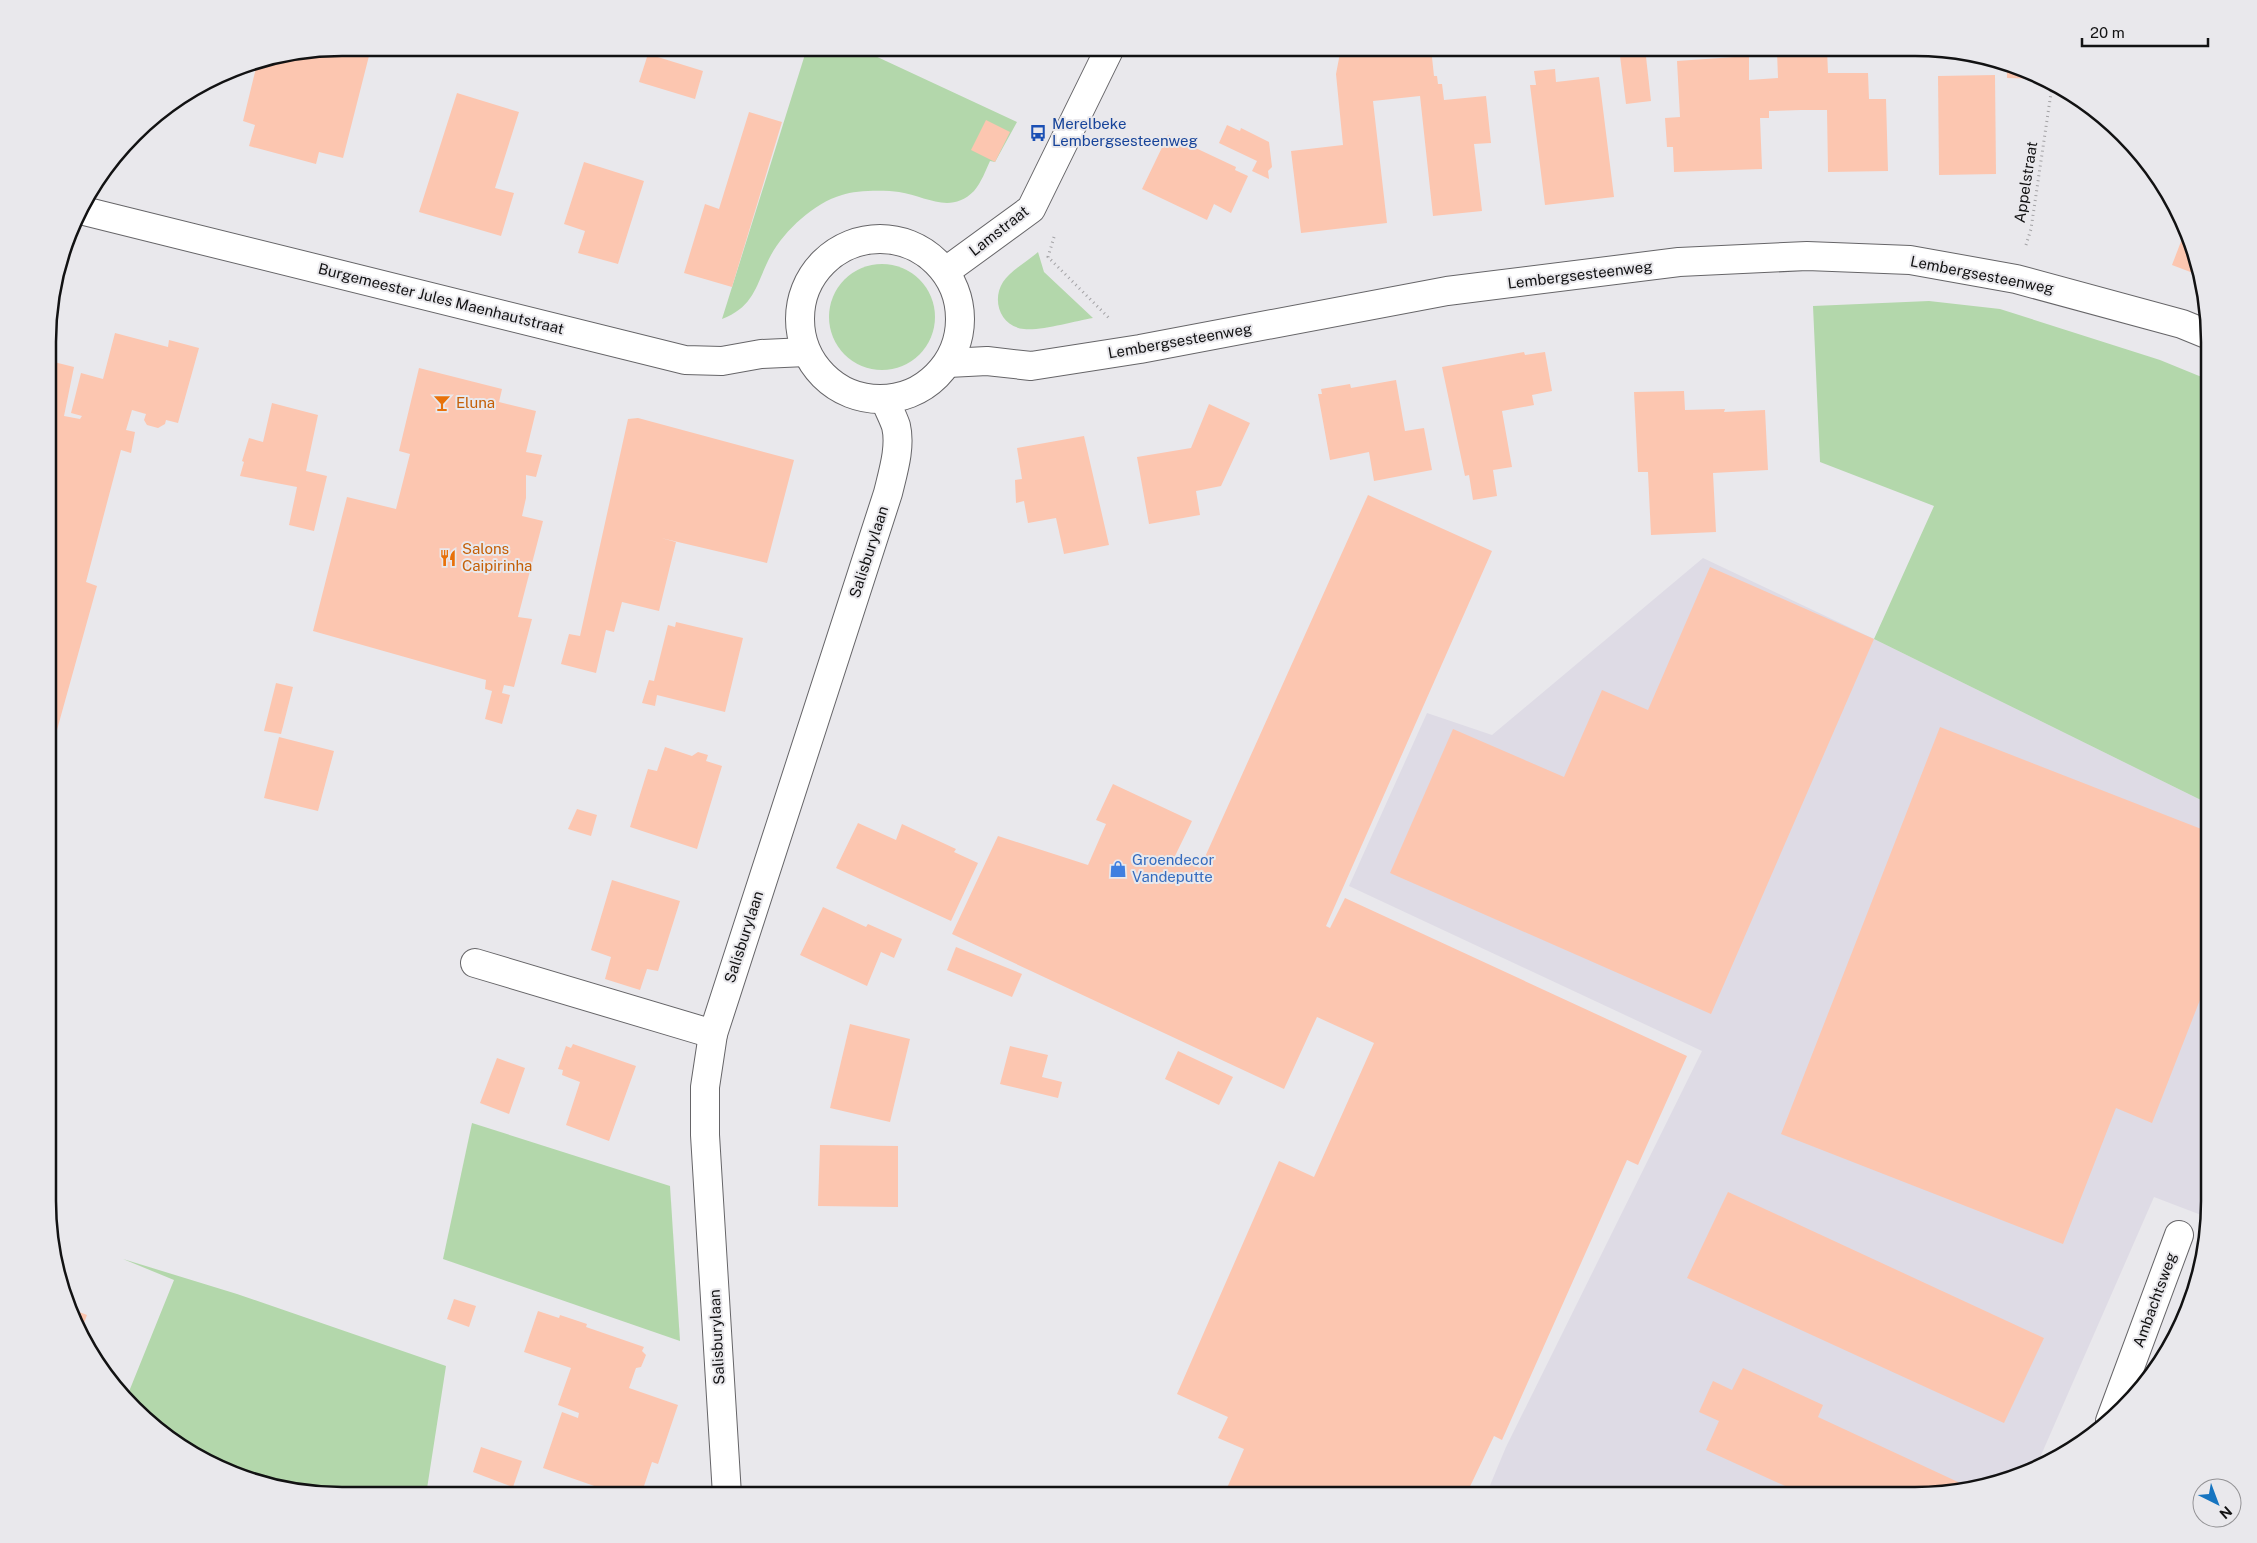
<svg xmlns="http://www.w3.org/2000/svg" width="2257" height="1543" font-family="'Public Sans',sans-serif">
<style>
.built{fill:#dedbe5}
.green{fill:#b3d7ab}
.building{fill:#fcc6b0}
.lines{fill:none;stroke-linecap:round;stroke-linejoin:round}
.minor-casing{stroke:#666568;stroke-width:30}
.path{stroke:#a3a2a5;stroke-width:3;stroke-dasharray:1 4;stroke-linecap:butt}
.minor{stroke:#fff;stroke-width:28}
.labels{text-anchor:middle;stroke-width:4;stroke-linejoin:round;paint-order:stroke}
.transit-label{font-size:15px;fill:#164399;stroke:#e9e8ec;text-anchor:start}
.street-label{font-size:15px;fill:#121213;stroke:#e9e8ec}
.food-label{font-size:15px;fill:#c56008;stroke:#e9e8ec;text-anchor:start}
.shop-label{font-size:15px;fill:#366cbe;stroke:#e9e8ec;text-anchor:start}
.rim{fill:none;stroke:#121213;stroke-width:2.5}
</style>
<rect width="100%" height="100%" fill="#e9e8ec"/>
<path class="built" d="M1703,558l171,81 335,165v414l-55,-21 -119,272 -44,17 -76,9h-429l20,-48 196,-396 -353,-165 78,-173 65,22z"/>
<g class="green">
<path d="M807,48h51l159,74 -22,40 -5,-1c-4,9 -9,22 -16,30 -24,24 -48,5 -75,1 -14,-2 -43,-2 -57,3 -28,8 -57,35 -71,60 -15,28 -15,51 -49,64z"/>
<path d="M1038,252l6,20 49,46c-18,3 -52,13 -69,11 -23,-2 -33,-28 -21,-47 7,-11 25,-21 35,-30z"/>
<circle cx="882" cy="317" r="53"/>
<path d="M1929,301l71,8 160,51 49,20v424l-335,-165 60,-133 -114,-44 -7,-156z"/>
<path d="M472,1123l198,63 10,155 -237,-82z"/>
<path d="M123,1259l114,35 209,72 -20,129h-103l-76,-15 -84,-45 -35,-41 46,-114z"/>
</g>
<g class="building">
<path d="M342,47l29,1 -28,110 -24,-6 -3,12 -67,-18 6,-21 -12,-4 14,-57z"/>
<path d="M1341,48h90l3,28h3l1,8h4l2,16 42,-4 5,47 -17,1 8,67 -49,5 -13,-120 -47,5 14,122 -86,10 -10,-82 52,-6 -7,-71z"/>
<path d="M1619,48h26l6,53 -25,3z"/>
<path d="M1827,50l1,23h40l1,26h17l2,72 -60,1 -1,-62h-26l-32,1v7h-9l2,51 -88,3 -1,-25h-6l-2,-29 15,-1 -3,-56 72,-5v24l29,-2 -1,-26z"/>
<path d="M1954,52l15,3v1l-15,1z"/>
<path d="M648,54l55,17 -8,28 -56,-17z"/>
<path d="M2007,63h3l29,16 -32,-1z"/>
<path d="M1555,69l1,13 43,-5 15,120 -69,8 -15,-120h6l-2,-14z"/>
<path d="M1995,75l1,99 -57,1 -1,-99z"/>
<path d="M457,93l62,19 -24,76 19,5 -13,43 -82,-24z"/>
<path d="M749,112l33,10 -50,165 -48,-14 21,-69 14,5z"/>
<path d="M986,120l24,12 -15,30 -24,-12z"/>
<path d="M1227,125l13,6 1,-3 28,14 3,25 -4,4 1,8 -17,-8 5,-10 -38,-18z"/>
<path d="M1168,135l68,32 -1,3 13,6 -17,37 -17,-9 -7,16 -65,-31z"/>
<path d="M584,162l60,19 -26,83 -40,-11 7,-22 -21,-7z"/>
<path d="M2185,231l14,35 2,10 -29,-11z"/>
<path d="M115,333l53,14 1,-7 30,8 -21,75 -12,-3 -1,4 -7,4 -11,-3 -3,-5 2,-6 -14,-4 -6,20 9,2 -4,21 -10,-3 -35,132 11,4 -47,169v-264l4,-13 -4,-2v-115l24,6 -10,49 16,3 2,-3 -11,-3 10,-40 22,6z"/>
<path d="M1524,352l1,3 20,-3 7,39 -20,4 2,10 -32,6 10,56 -19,3 4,26 -24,4 -4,-25 -4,1 -23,-109z"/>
<path d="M419,368l83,21 -3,13 37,9 -10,41 16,3 -6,22 -10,-2v23l-4,18 21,5 -25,96 14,2 -18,68 -10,-2 -2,8 8,2 -8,29 -17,-5 7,-28 -7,-2 1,-9 -173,-49 34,-134 49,12 14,-55 -11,-3z"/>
<path d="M1396,380l9,51 19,-3 8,42 -58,11 -5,-29 -39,8 -12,-66h4l-1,-5 29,-5 1,4z"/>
<path d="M1684,391l1,19 40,-1 -1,3 41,-2 3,60 -55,3 3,59 -65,3 -3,-63h-10l-4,-80z"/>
<path d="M272,403l46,12 -12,56 21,5 -13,55 -25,-6 8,-38 -57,-11 4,-14 -2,-1 7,-23 14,4z"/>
<path d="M1209,404l41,19 -29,63 -25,5 4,24 -51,9 -12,-67 54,-9z"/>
<path d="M638,418l156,42 -27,103 -106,-25 15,4 -17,69 -37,-9 -8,30 -8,-2 -10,43 -35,-9 8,-30 11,2 48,-217z"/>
<path d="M1084,436l25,109 -45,9 -8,-36 -28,5 -4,-22 -8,2 -1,-23 7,-1 -5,-31z"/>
<path d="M1368,495l124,56 -166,375 4,2 15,-30 342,158 -49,109 -11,-5 -125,280 -8,-4 -28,59h-219l-20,-7 17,-39 -26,-11 10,-21 -51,-23 102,-233 35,16 60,-134 -57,-26 -33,72 -332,-155 46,-98 90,29 18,-41 -10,-4 17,-36 79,37 -17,35 25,12z"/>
<path d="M1710,567l164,72 -163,375 -321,-141 63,-144 111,48 38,-87 46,20z"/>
<path d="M676,622l67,16 -18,74 -68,-17 -2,11 -13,-3 7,-23 5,1 14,-56 7,2z"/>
<path d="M276,683l17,4 -12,47 -17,-3z"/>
<path d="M1940,727l269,105v157l-4,-2 -53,136 -36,-15 -53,136 -282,-110z"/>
<path d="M279,737l55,14 -16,60 -54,-13z"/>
<path d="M665,747l27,9 6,-4 10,3 -2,6 16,5 -25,83 -67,-22 18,-58 9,2z"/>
<path d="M577,809l20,6 -6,21 -23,-7z"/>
<path d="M858,823l38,17 6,-16 54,25 -2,3 24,11 -27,58 -115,-53z"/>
<path d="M612,880l68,21 -22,70 -11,-2 -7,21 -35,-11 6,-22 -20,-7z"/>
<path d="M823,907l43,20 2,-3 34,15 -8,19 -13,-6 -14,34 -67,-31z"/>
<path d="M956,947l66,27 -10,23 -65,-27z"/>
<path d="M850,1024l60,15 -20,83 -60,-14z"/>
<path d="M573,1044l63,22 -27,75 -43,-16 14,-43 -18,-7 1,-5 -5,-1 8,-23 5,2z"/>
<path d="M1010,1046l38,9 -6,22 20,5 -4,16 -58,-14z"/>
<path d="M1178,1051l55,26 -14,28 -54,-26z"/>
<path d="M497,1058l28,10 -16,46 -29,-11z"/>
<path d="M820,1145l78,1v61l-80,-1z"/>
<path d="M1728,1192l316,146 -40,85 -317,-145z"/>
<path d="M454,1299l22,7 -7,21 -22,-8z"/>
<path d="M74,1310l13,5 -6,16 -5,-14z"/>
<path d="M538,1311l21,7 1,-3 27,9 -1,3 58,20 -2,4 4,4 -5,12 -5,1 -7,20 49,17 -20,59 -6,-2 -11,33h-21l-77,-27 19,-56 16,6 1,-5 -21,-8 13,-37 -47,-16z"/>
<path d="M1743,1368l80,37 -5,12 153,71 -56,7h-110l-99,-45 13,-29 -20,-9 14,-31 19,9z"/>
<path d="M481,1447l41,14 -9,26 -40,-15z"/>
</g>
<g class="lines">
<g class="minor-casing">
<g id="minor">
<path d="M80,210l605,150 37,1 39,-7 45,-2"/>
<circle cx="880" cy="319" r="80"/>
<path d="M946,271l85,-62 79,-161"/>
<path d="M948,363l39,-2 44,5 109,-17 307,-58 232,-29 128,-6 103,4 106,19 166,45 27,11"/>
<path d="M475,963l238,71"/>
<path d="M2110,1421l69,-186"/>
<path d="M727,1495l-22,-360v-48l8,-53 175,-541c5,-21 13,-46 8,-67 -3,-9 -8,-18 -11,-26"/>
</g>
</g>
<g class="path">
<path d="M1054,237l-6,20 61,61"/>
<path d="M2026,245l5,-16 21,-143"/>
</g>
<use href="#minor" class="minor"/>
</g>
<defs>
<g id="bus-bare" transform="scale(1.35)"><path d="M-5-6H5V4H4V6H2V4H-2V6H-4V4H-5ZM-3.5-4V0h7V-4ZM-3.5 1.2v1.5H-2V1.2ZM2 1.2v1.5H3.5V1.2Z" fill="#1a4fb4" stroke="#e9e8ec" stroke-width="2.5" paint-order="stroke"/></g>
<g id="bar-bare" transform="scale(1.35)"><path d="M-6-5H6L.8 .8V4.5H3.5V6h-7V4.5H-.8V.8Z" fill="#e8710a" stroke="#e9e8ec" stroke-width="2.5" paint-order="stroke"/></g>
<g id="restaurant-bare" transform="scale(1.35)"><path d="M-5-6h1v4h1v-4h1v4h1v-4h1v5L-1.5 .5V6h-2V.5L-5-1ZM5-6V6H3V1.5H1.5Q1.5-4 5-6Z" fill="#e8710a" stroke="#e9e8ec" stroke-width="2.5" paint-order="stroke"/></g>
<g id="shop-bare" transform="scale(1.35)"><path d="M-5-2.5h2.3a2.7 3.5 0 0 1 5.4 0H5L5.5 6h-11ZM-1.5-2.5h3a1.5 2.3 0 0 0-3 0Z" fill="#3f7fe0" stroke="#e9e8ec" stroke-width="2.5" paint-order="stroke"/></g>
</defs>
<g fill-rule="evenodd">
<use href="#bus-bare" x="1038" y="133"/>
<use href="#bar-bare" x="442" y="403"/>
<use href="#restaurant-bare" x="448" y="558"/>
<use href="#shop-bare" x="1118" y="869"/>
</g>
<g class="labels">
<g class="transit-label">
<text x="1052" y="129">Merelbeke<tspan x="1052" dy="17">Lembergsesteenweg</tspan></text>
</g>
<g class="street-label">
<text transform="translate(2026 182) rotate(-81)" y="5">Appelstraat</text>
<text transform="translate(999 231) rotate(-38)" y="5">Lamstraat</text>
<text transform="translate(1580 275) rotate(-7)" y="5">Lembergsesteenweg</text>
<text transform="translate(1982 275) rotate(11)" y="5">Lembergsesteenweg</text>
<text transform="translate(441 299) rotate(14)" y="5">Burgemeester Jules Maenhautstraat</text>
<text transform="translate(1180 341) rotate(-10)" y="5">Lembergsesteenweg</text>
<text transform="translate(869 552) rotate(-72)" y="5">Salisburylaan</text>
<text transform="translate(744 937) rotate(-72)" y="5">Salisburylaan</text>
<text transform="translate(2155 1300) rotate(-70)" y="5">Ambachtsweg</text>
<text transform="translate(717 1337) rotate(-93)" y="5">Salisburylaan</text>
</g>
<g class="food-label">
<text x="456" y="408">Eluna</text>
<text x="462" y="554">Salons<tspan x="462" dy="17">Caipirinha</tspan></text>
</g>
<g class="shop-label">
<text x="1132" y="865">Groendecor<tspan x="1132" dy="17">Vandeputte</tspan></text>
</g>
</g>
<path d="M0 0H2257V1543H0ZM342 56H1915A286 286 0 0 1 2201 342V1201A286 286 0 0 1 1915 1487H342A286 286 0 0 1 56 1201V342A286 286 0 0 1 342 56Z" fill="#e9e8ec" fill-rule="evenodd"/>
<path class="rim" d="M342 56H1915A286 286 0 0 1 2201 342V1201A286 286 0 0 1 1915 1487H342A286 286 0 0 1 56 1201V342A286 286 0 0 1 342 56Z"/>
<g transform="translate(2217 1503) rotate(138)"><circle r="24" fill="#e9e8ec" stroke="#939295"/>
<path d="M0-4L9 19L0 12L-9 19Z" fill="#1674c0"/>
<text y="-8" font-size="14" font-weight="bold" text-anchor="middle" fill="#121213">N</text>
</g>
<path d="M2082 38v8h126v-8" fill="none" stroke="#121213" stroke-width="2.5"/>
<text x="2090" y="38" font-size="15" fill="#121213" stroke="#e9e8ec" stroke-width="4" paint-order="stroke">20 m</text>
</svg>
